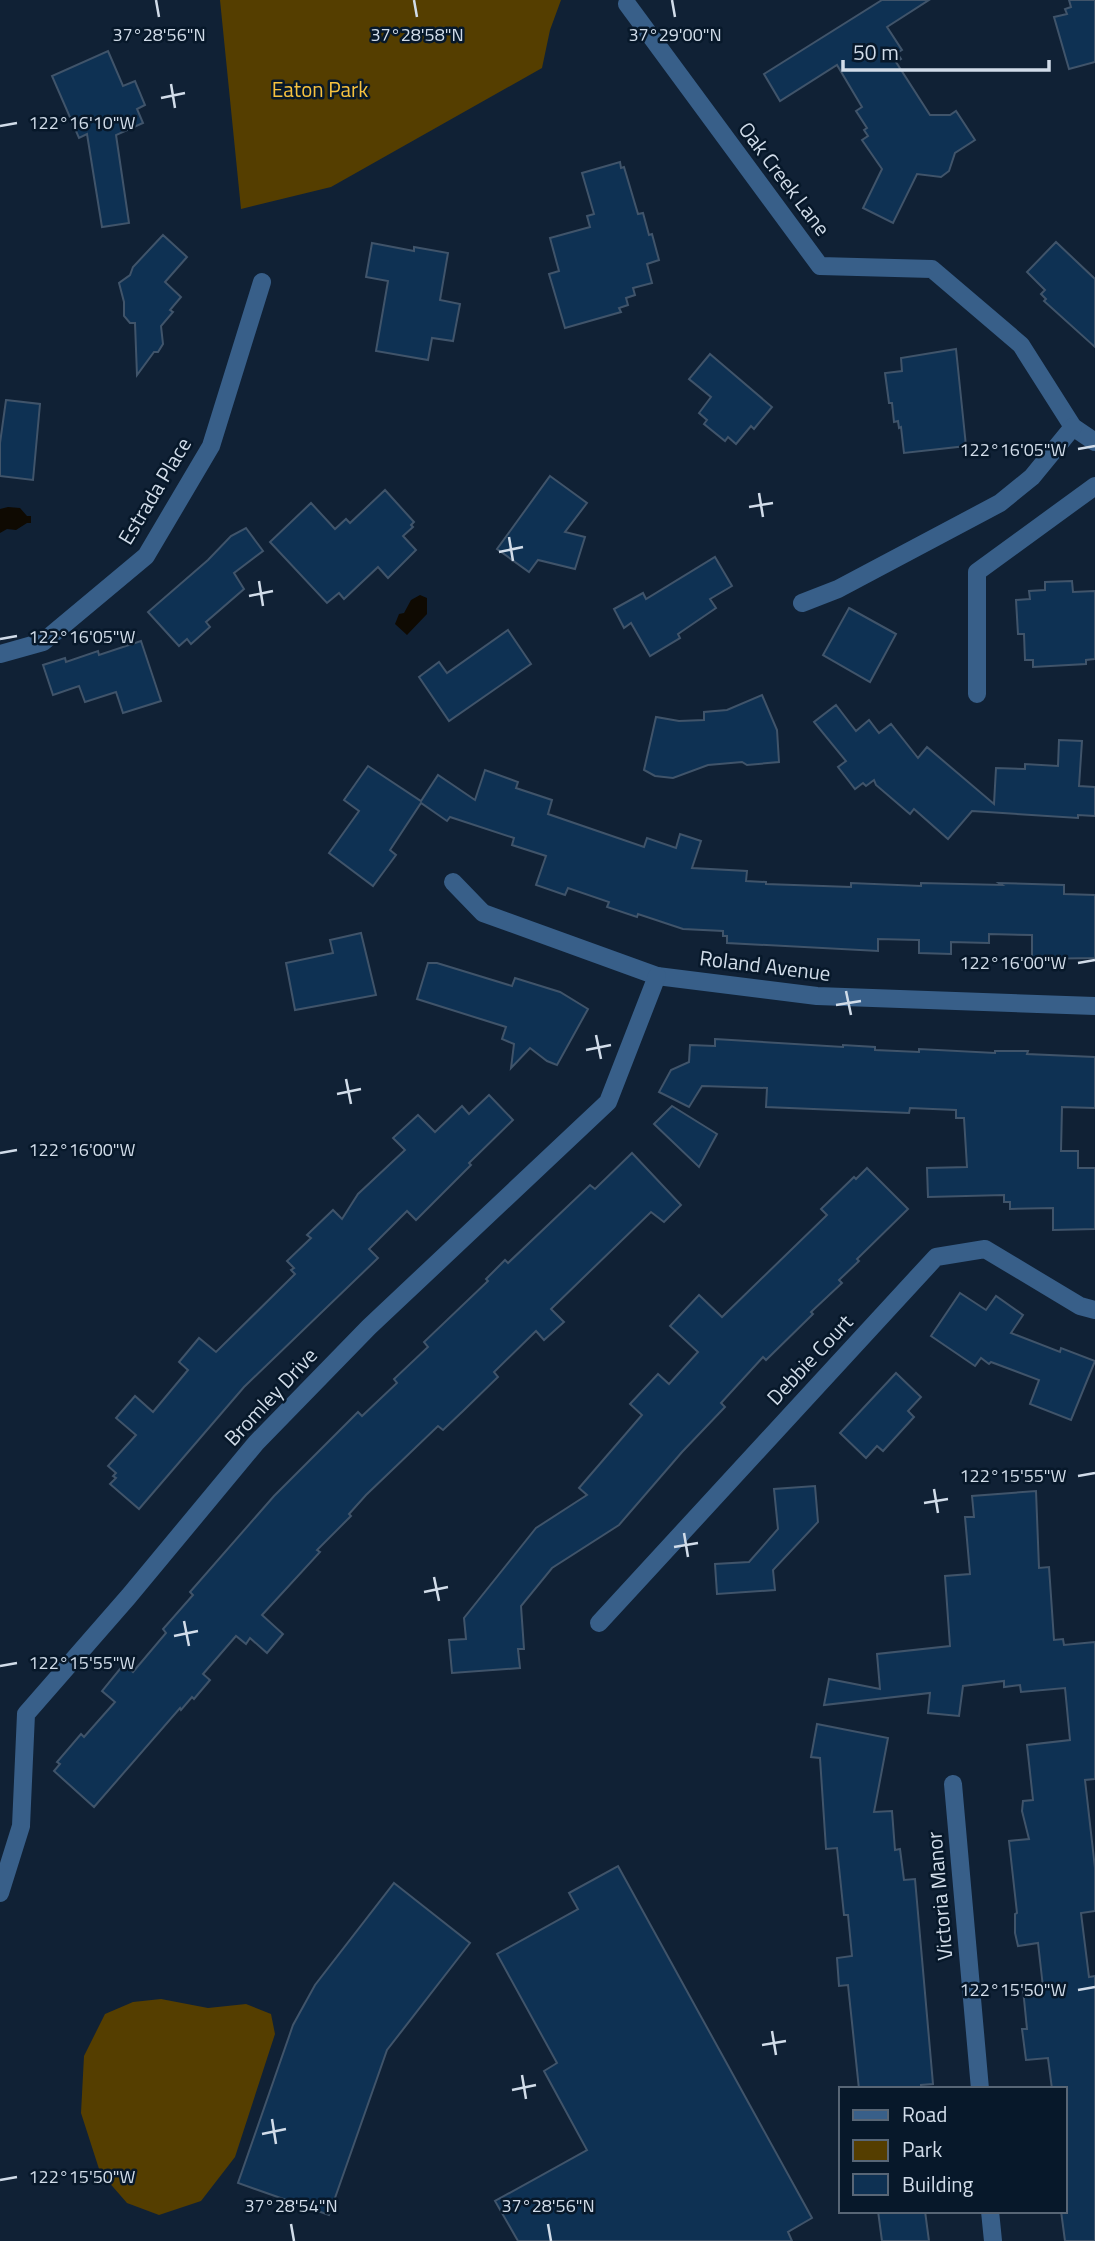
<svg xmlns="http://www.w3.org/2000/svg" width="1095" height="2241" font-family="'Titillium Web',sans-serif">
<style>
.green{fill:#553e00}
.water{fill:#0f0a02}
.building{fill:#0e3153;stroke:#40546a;stroke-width:2}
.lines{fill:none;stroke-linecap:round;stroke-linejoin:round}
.minor{stroke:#385f89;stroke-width:18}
.ticks{fill:none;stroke:#d1dce9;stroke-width:2.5}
.labels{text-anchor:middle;stroke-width:5;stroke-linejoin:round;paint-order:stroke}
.park-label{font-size:21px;fill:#f7c23f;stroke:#07182a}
.street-label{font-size:21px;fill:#d1dce9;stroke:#07182a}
.ticks-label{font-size:18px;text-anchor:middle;fill:#d1dce9;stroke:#07182a;stroke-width:5;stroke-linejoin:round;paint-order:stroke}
</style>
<rect width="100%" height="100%" fill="#102135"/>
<g class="green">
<path d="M220,0h341l-11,30 -8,38 -211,119 -90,22z"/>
<path d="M161,1999l47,9 38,-4 25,10 4,20 -40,123 -34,44 -42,14 -32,-12 -27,-31 -19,-59 3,-57 21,-42 28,-12z"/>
</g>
<g class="water">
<path d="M8,507l12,1 7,8h4v7h-4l-11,7 -9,-1 -7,4v-24z"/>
<path d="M420,595l7,3v16l-20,21 -12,-11 4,-10 5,-1 7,-13z"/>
</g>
<g class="building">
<path d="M882,0h47l-42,27 15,23 -5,3 4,6 -5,3 34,53h20l6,-4 19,29 -20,13 -6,18 -8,6 -24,-3 -24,49 -30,-15 19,-39 -20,-29 6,-4 -4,-6 3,-2 -11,-17 6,-4 -25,-42 -57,36 -16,-27z"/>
<path d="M1069,0h26v62l-26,7 -15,-52 13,-3 -2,-5 6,-2z"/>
<path d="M108,51l15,35 12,-5 10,24 -8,4 6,14 -27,12 13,88 -27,4 -15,-93 -8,4 -27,-62z"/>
<path d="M620,162l1,6 3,-1 14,47 5,-1 6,22 3,-1 7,26 -12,4 5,19 -19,5 2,7 -9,3 2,7 -9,3 2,4 -56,16 -16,-54 10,-3 -9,-33 40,-11 -3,-11 7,-2 -12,-41z"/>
<path d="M163,235l24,22 -22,25 16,15 -11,13 3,2 -12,14 2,18 -5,8h-4l-17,23 -2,-52h-5l-6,-7v-14l-5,-19 11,-8 3,-8z"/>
<path d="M1056,242l39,37v68l-51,-46 2,-2 -5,-5 4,-4 -18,-18z"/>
<path d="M372,243l42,8v-4l34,6 -8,47 20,4 -7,37 -21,-3 -4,22 -52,-9 12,-70 -22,-4z"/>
<path d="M956,349l10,97 -62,7 -3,-26 -2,1 -1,-7 -4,1 -2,-19h-3l-4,-30 17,-2 -1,-13z"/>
<path d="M710,354l62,53 -18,22 -3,-3 -15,18 -8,-7 -3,4 -21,-17 3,-4 -8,-7 12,-16 -22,-18z"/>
<path d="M6,400l34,4 -7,76 -33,-4v-33z"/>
<path d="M550,476l37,27 -22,29 20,5 -10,32 -37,-9 -9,12 -32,-23z"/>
<path d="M385,490l29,32 -3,3 2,2 -10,9 13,14 -28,28 -10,-11 -34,32 -5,-6 -12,10 -57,-61 41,-39 24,26 11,-10 4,4z"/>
<path d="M246,528l17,23 -29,22 10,16 -38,33 4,5 -19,17 -4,-5 -8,7 -31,-34 60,-52 23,-24z"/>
<path d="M715,557l17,29 -22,13 6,9 -38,26 2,4 -30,18 -19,-33 -7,5 -10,-19 29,-16 3,6z"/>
<path d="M1072,581l1,11 22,-1v68l-9,1v4l-53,3v-7h-8l-1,-26h-6l-2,-34 14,-1 -1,-8 16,-1v-8z"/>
<path d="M849,608l47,26 -26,48 -47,-27z"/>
<path d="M508,630l23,34 -82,57 -30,-44 20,-15 8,11z"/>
<path d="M141,641l20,60 -38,12 -7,-21 -31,10 -6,-16 -26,9 -10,-30 22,-7 1,4 32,-11 1,4z"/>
<path d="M762,695l15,35 2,32 -32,3 -5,-3 -34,3 -35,13 -18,-2 -11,-6 12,-53 23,4 25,-1v-8l23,-2z"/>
<path d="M836,705l20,26 13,-11 10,13 12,-9 27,34 9,-11 67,57 2,-36 29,1v-5l33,2 1,-26 23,1 -3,45 16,1v29l-17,-1v3l-106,-7 -24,28 -34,-30 -4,5 -34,-29 -2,-5 -8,6 -3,-3 -8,6 -17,-22 8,-6 -32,-39z"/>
<path d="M368,766l53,35 17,-26 37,25 10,-30 33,12 -2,6 36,12 -4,14 96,33 3,-9 29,10 4,-14 21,7 -9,27 55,3 -1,10 20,1v2l85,3v-4l70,3v-3l81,2 -3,-2 65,2v9l31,1v63l-63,1v-24l-43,-1v9l-38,-1v12l-32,-1v-13l-41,-1v12l-151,-8v-7h-4v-5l-40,-2 -45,-15 -1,3 -30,-10 2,-5 -41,-14 -3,7 -29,-10 10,-29 -34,-11 2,-7 -64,-21 -3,4 -26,-18 -31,47 6,5 -23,31 -44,-33 30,-42 -15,-11z"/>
<path d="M361,933l15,62 -81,15 -9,-47 47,-10 -3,-13z"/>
<path d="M428,963h9l75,23 3,-8 45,14 28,17 -31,56 -10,-4 -17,-13 -19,20 3,-24 -12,-5 4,-12 -89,-28z"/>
<path d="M715,1039l128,8v-2l32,2v3l44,2v-3l76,4v-2h33l-1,3 68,3v51l-33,-1 -1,44h17v17h17v61l-42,1v-22l-43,1v-7h-6v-7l-76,2 -1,-29 40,-1 -3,-49h-8v-8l-46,-2 -1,5 -143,-6 1,-19 -65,-2 -13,21 -30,-15 12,-22 18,-8 1,-17 25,1z"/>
<path d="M489,1095l24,25 -44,43 2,2 -55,55 -9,-9 -38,38 9,9 -134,129 -105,122 -29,-25 6,-6 -3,-2 3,-3 -8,-7 28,-31 -20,-17 19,-22 18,16 35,-42 -9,-8 20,-24 17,14 79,-78 -4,-4 3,-2 -7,-7 24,-23 -4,-3 26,-25 9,9 16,-25 47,-44 -12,-12 25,-23 17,17 27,-26 7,8z"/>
<path d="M672,1106l45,28 -18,33 -45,-43z"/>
<path d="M632,1153l49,52 -17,17 -13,-10 -100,97 13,13 -20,18 -8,-9 -42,41 4,5 -35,34 -20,19 -5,-4 -72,69 -17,19 2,2 -34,34 3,2 -58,63 21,19 -16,19 -17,-15 -4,6 -10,-8 -33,38 7,6 -16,19 -2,-2 -11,13 -1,-2 -86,99 -40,-36 6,-7 -3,-2 24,-28 3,3 31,-35 -13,-11 22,-27 9,8 33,-39 -3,-4 30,-34 -3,-3 84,-96 84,-84 4,4 35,-33 -3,-4 34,-32 -4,-5 64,-61 -2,-2 19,-19 3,3 82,-78 5,4z"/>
<path d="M867,1168l41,41 -51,50 2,2 -20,19 3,3 -31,29 2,2 -47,46 -3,-3 -42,46 4,4 -43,45 -63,73 -67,43 -31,38 3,43h-6l2,19 -68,5 -3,-33 17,-1 -2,-21 72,-90 51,-33 -8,-7 63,-73 -12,-11 28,-30 11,10 29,-32 -28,-26 29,-31 23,22 105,-102 -6,-6 33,-32 2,2z"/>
<path d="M960,1293l26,17 10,-14 27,19 -12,18 49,19 1,-4 34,13 -24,59 -41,-16 9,-24 -48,-18 -2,2 -8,-6 -6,8 -44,-30z"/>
<path d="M896,1373l25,24 -13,14 6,6 -31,34 -6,-5 -11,12 -26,-25z"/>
<path d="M815,1486l3,36 -45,48 2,20 -58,4 -2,-30 34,-2 29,-33 -4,-40z"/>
<path d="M1036,1491l3,77 10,-1 5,73 9,-1 1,6 31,-3v137l-10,1 10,88v43l-14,2 8,64 6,-1v265h-30l-4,-30h4v-122h-13l-4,-31 -22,2 -4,-31h5l-4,-40 20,-2 -5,-44 -20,3 -3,-13v-19l2,-1 -8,-72 20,-2 -7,-28 1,-10 10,-1 -6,-55 43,-5 -5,-52 -44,4 -1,-7 -16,2v-6l-41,5 -4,30 -31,-3 2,-20 -106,12 5,-26 51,10 -3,-35 73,-8 -5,-70 25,-2 -5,-57h9l-2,-21z"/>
<path d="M817,1724l71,14 -14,74 18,-1 3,39 5,-1 4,31 11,-1 18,205 -12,1v4h-62l-11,-104 -9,1 -2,-28 15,-2 -4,-41h-4l-7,-67 -11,1 -6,-91 -9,-1z"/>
<path d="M618,1866l194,352 -24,14 4,9h-274l-23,-40 92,-51 -43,-79 13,-8 -60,-109 81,-45 -9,-16z"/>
<path d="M394,1883l76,60 -83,107 -58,165 -91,-32 55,-158 22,-40z"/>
<path d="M878,2211h47l4,30h-47z"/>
</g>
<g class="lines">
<g class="minor">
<path d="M627,4l193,262 112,3 89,76 52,82 22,15"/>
<path d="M802,603l36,-14 162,-86 32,-26 41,-50"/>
<path d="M0,654l43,-12 103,-86 65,-110 51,-164"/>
<path d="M977,694v-122l118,-86"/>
<path d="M453,882l30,31 174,63 160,20 278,10"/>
<path d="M599,1623l337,-366 49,-8 95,57 15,4"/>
<path d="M953,1784l27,305"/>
<path d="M0,1893l21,-67 5,-112 103,-118 127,-153 113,-116 239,-225 49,-126"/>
<path d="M990,2211l3,30"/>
</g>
</g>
<path class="ticks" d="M156,0l3,17M414,0l3,17M672,0l3,17M171,84l4,24M161,98l24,-5M0,126l17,-3M1078,449l17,-3M759,493l4,24M749,507l24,-4M509,537l4,24M499,552l24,-5M259,581l4,25M249,596l24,-5M0,639l17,-3M1078,963l17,-3M846,991l5,24M836,1005l25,-4M596,1035l5,24M586,1050l25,-5M346,1079l5,25M337,1094l24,-5M0,1153l17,-3M1078,1476l17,-3M934,1489l4,24M924,1503l24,-4M684,1533l4,24M674,1547l24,-4M434,1577l5,24M424,1592l24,-5M184,1621l5,25M174,1636l24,-5M0,1666l17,-3M1078,1990l17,-3M772,2031l4,24M762,2045l24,-4M522,2075l4,24M512,2090l24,-5M272,2119l4,25M262,2134l24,-5M0,2180l17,-3M291,2224l3,17M548,2224l3,17"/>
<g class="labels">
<g class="park-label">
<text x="320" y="97">Eaton Park</text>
</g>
<g class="street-label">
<text transform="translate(784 179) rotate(53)" y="7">Oak Creek Lane</text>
<text transform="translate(155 491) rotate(-59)" y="7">Estrada Place</text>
<text transform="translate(765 966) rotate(7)" y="7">Roland Avenue</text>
<text transform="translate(810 1360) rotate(-47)" y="7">Debbie Court</text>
<text transform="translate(271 1397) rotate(-47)" y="7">Bromley Drive</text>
<text transform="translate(940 1896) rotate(-95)" y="7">Victoria Manor</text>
</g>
</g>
<g class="ticks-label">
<text x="159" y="41">37°28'56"N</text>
<text x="417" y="41">37°28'58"N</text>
<text x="675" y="41">37°29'00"N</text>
<text x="82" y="129">122°16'10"W</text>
<text x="1013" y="456">122°16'05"W</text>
<text x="82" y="643">122°16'05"W</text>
<text x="1013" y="969">122°16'00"W</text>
<text x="82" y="1156">122°16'00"W</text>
<text x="1013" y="1482">122°15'55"W</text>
<text x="82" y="1669">122°15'55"W</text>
<text x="1013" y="1996">122°15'50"W</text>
<text x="82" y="2183">122°15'50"W</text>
<text x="291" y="2212">37°28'54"N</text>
<text x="548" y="2212">37°28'56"N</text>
</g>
<rect x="839" y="2087" width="228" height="126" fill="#07182a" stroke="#586676" stroke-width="2"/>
<rect x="853" y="2110" width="35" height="10" fill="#385f89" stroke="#586676" stroke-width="2"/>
<text x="902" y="2122" font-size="21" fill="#d1dce9">Road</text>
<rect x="853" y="2140" width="35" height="21" fill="#553e00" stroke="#586676" stroke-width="2"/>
<text x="902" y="2157" font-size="21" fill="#d1dce9">Park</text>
<rect x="853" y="2174" width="35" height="21" fill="#0e3153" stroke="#586676" stroke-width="2"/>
<text x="902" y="2192" font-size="21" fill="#d1dce9">Building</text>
<path d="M843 60v10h206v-10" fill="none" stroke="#d1dce9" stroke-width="3.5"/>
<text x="853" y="60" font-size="21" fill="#d1dce9" stroke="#07182a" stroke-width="5" paint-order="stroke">50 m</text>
</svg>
